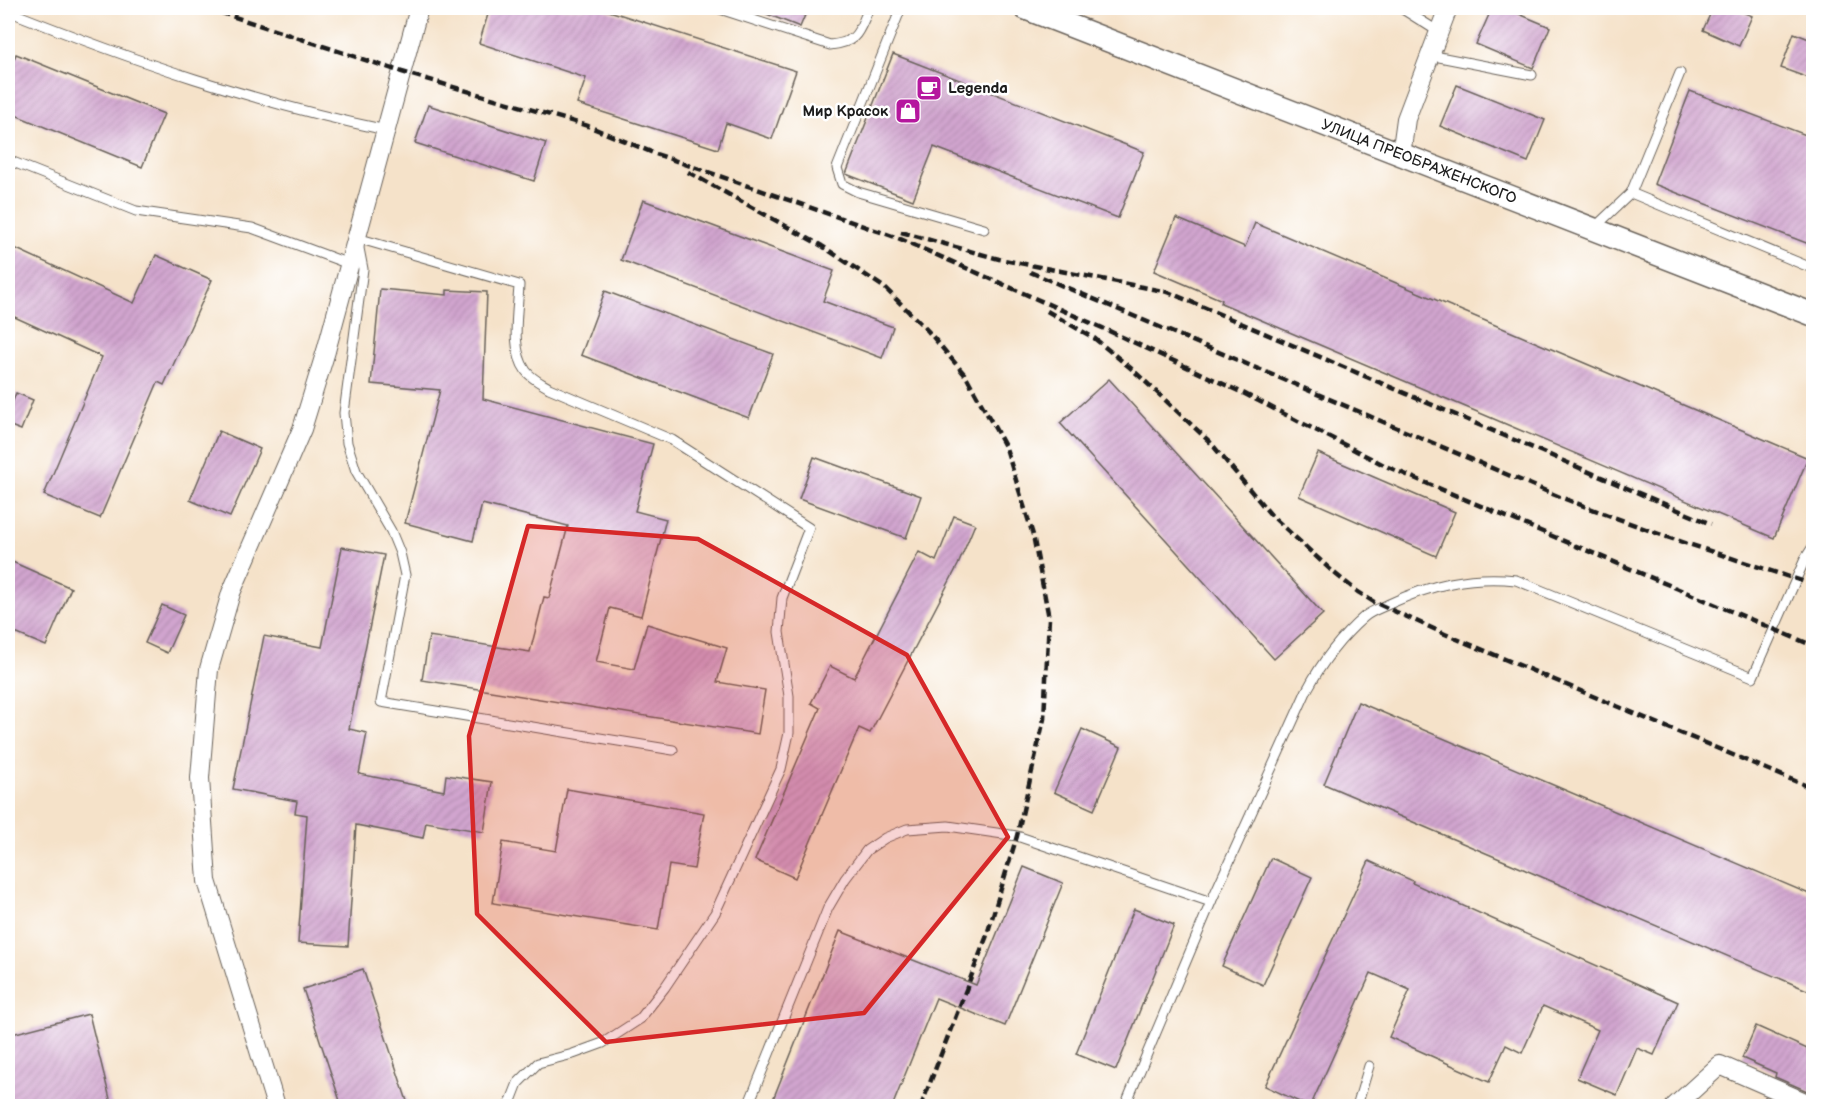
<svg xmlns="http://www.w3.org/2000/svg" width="1821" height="1114" font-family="'Balsamiq Sans',sans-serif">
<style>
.building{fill:url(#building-hatch)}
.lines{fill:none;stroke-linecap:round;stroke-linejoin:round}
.service-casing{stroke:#686159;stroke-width:11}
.minor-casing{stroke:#686159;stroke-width:20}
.tertiary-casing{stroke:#686159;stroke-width:25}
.service{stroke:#fff;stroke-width:9}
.minor{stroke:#fff;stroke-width:18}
.tertiary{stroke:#fff;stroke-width:22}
.rail{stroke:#1c1c1c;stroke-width:4.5;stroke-dasharray:9 4.5;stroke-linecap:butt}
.marked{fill:#d62828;fill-opacity:0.2;stroke:#d62828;stroke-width:4.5;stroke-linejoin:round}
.labels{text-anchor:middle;stroke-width:5;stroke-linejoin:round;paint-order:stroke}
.poi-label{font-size:15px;font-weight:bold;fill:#1c1c1c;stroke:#fff;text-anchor:start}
.street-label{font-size:15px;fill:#1c1c1c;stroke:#fff}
</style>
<defs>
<pattern id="building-hatch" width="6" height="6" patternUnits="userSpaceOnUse" patternTransform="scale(1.5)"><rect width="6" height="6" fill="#d1a5cf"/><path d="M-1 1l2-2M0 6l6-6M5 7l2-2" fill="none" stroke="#b38db1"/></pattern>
</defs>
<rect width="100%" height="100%" fill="#fff"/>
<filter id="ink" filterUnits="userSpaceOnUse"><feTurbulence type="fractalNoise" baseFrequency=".0167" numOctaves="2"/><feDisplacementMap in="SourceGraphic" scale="12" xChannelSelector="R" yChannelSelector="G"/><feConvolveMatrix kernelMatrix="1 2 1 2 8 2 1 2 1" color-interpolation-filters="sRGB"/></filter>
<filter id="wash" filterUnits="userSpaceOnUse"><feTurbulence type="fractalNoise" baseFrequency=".008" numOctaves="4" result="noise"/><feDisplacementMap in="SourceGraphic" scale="24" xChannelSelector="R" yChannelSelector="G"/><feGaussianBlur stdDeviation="1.35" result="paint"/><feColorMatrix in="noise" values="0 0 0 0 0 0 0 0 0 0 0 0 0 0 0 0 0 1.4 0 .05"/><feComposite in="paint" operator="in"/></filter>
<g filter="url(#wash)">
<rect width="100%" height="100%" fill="#f5e2c9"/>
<g id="blocks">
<g class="building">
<path d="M490,8h110l196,63 -24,68 -46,-16 -8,26 -141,-45 9,-26 -107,-35z"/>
<path d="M755,8h53l-8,19 -46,-18z"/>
<path d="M1492,8h13l45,19 -17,41 -57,-24z"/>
<path d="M1713,8h20l19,8 -13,30 -36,-16z"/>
<path d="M1794,33l20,8v39l-33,-12z"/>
<path d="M16,54l148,60 -22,53 -134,-55v-37z"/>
<path d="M893,54l251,98 -26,66 -184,-71 -21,53 -67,-26z"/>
<path d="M1457,85l88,35 -17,42 -88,-36z"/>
<path d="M1690,91l124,47v108l-160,-62z"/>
<path d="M428,105l118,38 -12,38 -119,-38z"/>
<path d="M643,200l191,71 -11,30 70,26 -11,31 -261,-98z"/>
<path d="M1176,218l69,29 10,-24 553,235 -34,80 -553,-235 1,-3 -68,-29z"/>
<path d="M8,245l126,58 22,-48 56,25 -48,105 -6,-3 -58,136 -56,-23 58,-138 -94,-43z"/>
<path d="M380,289l67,6v-5l40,2 -4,107 170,45 -18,67 31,8 -25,97 -31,-8 -14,54 38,7 13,-45 80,24 -10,34 48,8 -7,44 -336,-54 7,-44 101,16 14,-55 5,1 19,-72 -86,-22 -9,37 -68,-18 35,-133 -69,-6z"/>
<path d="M605,291l168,63 -24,64 -168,-63z"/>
<path d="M1109,379l214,235 -49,45 -214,-236z"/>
<path d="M16,393l17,7 -12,30 -13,-5v-11z"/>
<path d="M219,431l41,18 -30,68 -40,-17z"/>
<path d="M1318,453l137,59 -19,44 -137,-60z"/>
<path d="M814,457l107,39 -15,42 -107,-39z"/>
<path d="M954,516l21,8 -17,41 -88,168 -11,-5 -64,150 -40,-18 65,-152 -9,-5 19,-37 24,12 65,-126 17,9z"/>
<path d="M342,547l42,8 -35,174 18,4 -8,41 85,17 2,-16 46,7 -8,50 -58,-10 -3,16 -67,-13 -8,121 -50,-3 9,-128 -12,-2 2,-12 -64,-12 31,-153 58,11z"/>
<path d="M8,560l63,28 -25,58 -38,-16z"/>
<path d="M162,605l22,10 -17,38 -22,-10z"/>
<path d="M1358,702l456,194v97l-490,-209z"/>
<path d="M1082,729l39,18 -27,63 -40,-18z"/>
<path d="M567,789l137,24 -10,56 -25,-4 -11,65 -165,-27 10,-61 53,9z"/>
<path d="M1271,858l41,19 -49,108 -41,-19z"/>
<path d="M1369,861l44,20 -1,2 266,119 -24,53 -17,-7 -20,47 -40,-17 21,-48 -55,-24 -21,47 -16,-8 -17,37 -100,-45 21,-47 -39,-17 -61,134 -45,-21z"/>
<path d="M1024,867l39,16 -58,143 -69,-28 -44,109h-122l70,-176 136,54z"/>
<path d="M1134,909l40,16 -58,145 -40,-16z"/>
<path d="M363,969l46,138h-67l-39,-118z"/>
<path d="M89,1014l23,93h-104v-72z"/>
<path d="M1756,1026l58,26v42l-39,-17 1,-4 -34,-15z"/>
<path d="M1765,1097l22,10h-26z"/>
</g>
</g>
</g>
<g filter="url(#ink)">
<use href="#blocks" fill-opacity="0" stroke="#686159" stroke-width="1.5"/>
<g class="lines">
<g class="service-casing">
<g id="service">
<path d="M717,8l113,37c29,-3 28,-13 39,-37"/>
<path d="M901,8l-64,160 5,16 16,8 126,37"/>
<path d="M1401,8l38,24"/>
<path d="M8,11c123,49 248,92 378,119"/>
<path d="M1429,55l103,20"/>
<path d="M8,160l128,51 116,17 97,36"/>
<path d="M1631,193l49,-120"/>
<path d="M1593,229l38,-36 183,76"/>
<path d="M509,1106l9,-23 20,-20 35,-9 30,-11 37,-24 25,-32 50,-74 66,-144 8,-36v-37l-10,-64 3,-34 27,-70 -137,-88 -123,-52c-8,-5 -17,-9 -23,-17 -16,-22 -8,-60 -7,-86l-162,-47 6,31 -19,144 3,30 9,28 35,60 9,22 5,22 -24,127 292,48"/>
<path d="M748,1106l80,-198 17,-29 22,-29 18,-12 22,-9 41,-3 69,10 194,66 96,-212c15,-28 34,-53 57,-73 7,-6 17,-9 25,-13 41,-19 81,-29 127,-24l237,97 52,-118 9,-14"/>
<path d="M1125,1106l86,-204"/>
<path d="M1357,1106l12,-40"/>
</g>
</g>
<g class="minor-casing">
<g id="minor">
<path d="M1401,155l5,-36 42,-111"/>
<path d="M276,1106l-69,-225 -7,-103 9,-109 22,-76 71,-164 24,-78 93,-343"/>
<path d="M1675,1106l45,-41 94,41"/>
</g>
</g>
<g class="tertiary-casing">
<g id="tertiary">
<path id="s1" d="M1025,8l789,307"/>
</g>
</g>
<use href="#service" class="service"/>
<use href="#minor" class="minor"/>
<use href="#tertiary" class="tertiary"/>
<g class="rail">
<path d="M207,8l195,64 186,54 68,28 242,84 209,92 138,64 143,73 426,179"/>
<path d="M688,172l134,74 63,42 43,43 38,45 40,72 27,87 16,83 -5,101 -27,117 -31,102 -65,168"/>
<path d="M901,232l98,27 169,33 543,232"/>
<path d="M1030,272l530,225 107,40 147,48"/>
<path d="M1047,311l47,27 39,32 77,72 61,73 62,57 25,20 16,10 71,32 369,155"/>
<path d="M8,1022l1,6"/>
</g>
</g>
</g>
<path class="marked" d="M528,526l170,13 209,116 101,182 -144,176 -258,29 -129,-128 -8,-178z"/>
<defs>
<g id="cafe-square" transform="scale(1.35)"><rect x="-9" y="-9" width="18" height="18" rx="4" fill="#b5179e" stroke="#fff"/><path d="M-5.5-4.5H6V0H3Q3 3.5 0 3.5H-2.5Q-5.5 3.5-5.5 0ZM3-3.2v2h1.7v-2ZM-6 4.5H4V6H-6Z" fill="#fff"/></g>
<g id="shop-square" transform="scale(1.35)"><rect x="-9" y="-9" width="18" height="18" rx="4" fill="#b5179e" stroke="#fff"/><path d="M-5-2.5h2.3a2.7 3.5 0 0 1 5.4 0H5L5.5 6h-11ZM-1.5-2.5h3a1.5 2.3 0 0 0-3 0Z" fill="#fff"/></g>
</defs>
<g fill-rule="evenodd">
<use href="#cafe-square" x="929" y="88"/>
<use href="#shop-square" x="908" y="111"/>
</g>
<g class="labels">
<g class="poi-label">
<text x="948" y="93">Legenda</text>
<text x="888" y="116" text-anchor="end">Мир Красок</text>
</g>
<g class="street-label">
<text dy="5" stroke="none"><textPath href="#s1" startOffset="423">УЛИЦА ПРЕОБРАЖЕНСКОГО</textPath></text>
</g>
</g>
<rect width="1821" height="1114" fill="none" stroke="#fff" stroke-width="30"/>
</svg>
